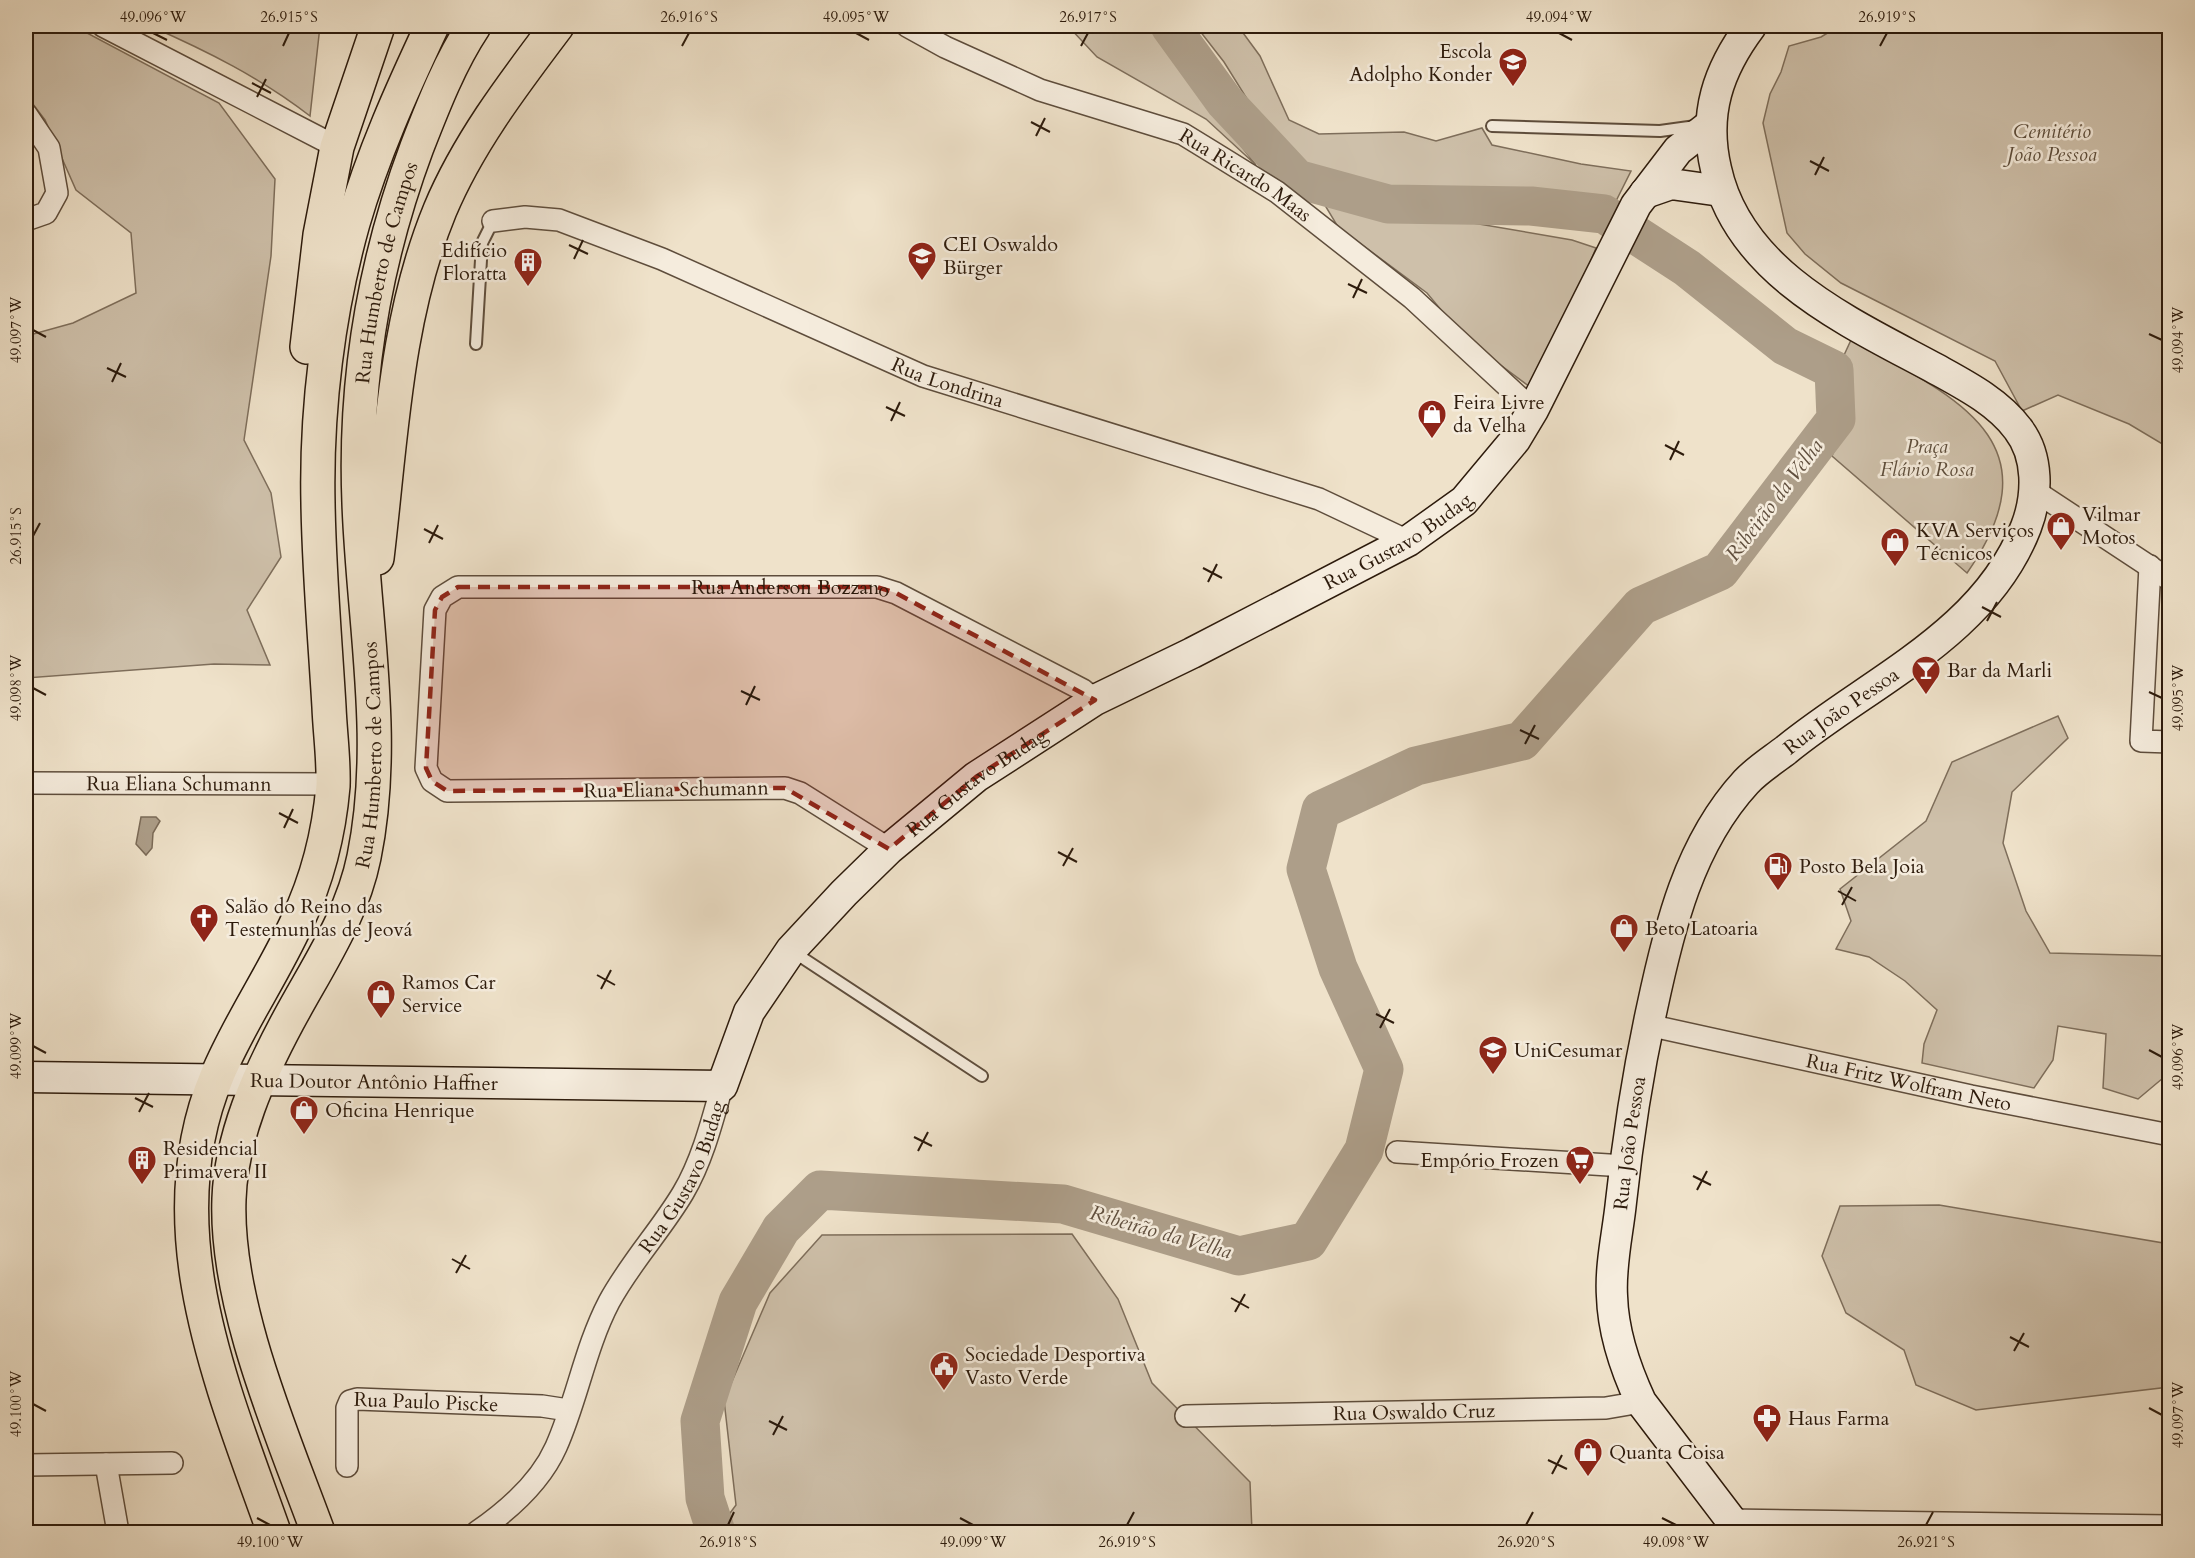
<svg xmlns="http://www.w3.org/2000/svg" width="2195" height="1558" font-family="Cardo,serif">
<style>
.green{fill:#cec0aa;stroke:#7e6e5b;stroke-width:1.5}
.water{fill:#ad9e89;stroke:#7a6a57;stroke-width:1.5}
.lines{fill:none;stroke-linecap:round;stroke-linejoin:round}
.river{stroke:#ad9e89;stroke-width:39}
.lane-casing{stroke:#5e4d3c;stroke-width:14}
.street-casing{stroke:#5e4d3c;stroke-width:24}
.secondary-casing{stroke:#2d1b0c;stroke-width:33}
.primary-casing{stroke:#2d1b0c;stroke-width:36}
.lane{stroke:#f5ecdd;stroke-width:10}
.street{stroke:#f5ecdd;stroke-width:21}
.secondary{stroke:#f5ecdd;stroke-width:30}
.primary{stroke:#efe2ca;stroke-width:33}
.marked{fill:#8f2418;fill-opacity:0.2;stroke:#8f2418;stroke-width:4.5;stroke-dasharray:12 8;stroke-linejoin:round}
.ticks{fill:none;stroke:#2d1b0c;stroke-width:2}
.labels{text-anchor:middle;stroke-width:5;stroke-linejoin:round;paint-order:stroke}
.poi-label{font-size:20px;fill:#2d1b0c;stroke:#f5ecdd;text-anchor:start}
.park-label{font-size:20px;font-style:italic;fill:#5d4d3b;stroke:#f5ecdd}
.street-label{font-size:20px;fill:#2d1b0c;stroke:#f5ecdd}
.water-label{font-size:21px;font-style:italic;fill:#604f3e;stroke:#f5ecdd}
.neatline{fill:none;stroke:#2d1b0c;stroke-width:2}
.ticks-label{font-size:15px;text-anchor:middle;fill:#2d1b0c}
</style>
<rect width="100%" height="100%" fill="#efe2ca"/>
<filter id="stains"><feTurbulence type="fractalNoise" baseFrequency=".00333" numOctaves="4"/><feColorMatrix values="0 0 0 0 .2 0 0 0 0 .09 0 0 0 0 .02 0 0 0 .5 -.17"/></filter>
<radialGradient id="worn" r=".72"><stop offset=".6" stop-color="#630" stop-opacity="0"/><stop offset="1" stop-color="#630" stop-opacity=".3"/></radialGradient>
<g class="green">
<path d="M26,26h48l145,77 56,76 -4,77 -27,184 27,53 10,64 -34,53 23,55 -56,-1 -188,14v-342l47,-13 63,-30 -5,-60 -55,-43 -31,-70 -19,-25z"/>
<path d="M150,26h170l-10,90c-49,-38 -103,-65 -160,-90z"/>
<path d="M1068,26h80l108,139 -50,-46 -109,-62z"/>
<path d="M1196,26h42l22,30 29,64 30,14 85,-2 32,9 46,-13 10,17 89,19 50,7 -18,36 -112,-12 -92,-4 -103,-17 -39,-43 -43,-69z"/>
<path d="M1839,26h330v422l-40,-24 -71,-29 -36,16 -27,-50 -154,-78 -36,-29 -18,-21 -24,-110 7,-29 11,-22 8,-26 32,-9z"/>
<path d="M1320,197l97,25 56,1 99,17 24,8 -31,75 -35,64 -43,-32 -30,-26 -30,-36 -89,-66z"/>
<path d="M1851,340c105,57 208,101 116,233l-135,-117c13,-34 25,-55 7,-90z"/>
<path d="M2058,716l10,22 -56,54 -9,51 23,68 24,42 119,3v117l-31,26 -35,-11 3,-54 -48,-8 -5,34 -19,28 -112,-25 2,-19 13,-34 -32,-29 -36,-24 -33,-8 15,-28 -11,-32 86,-68 26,-59z"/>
<path d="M1939,1205l230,39v143l-193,23 -60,-25 -12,-35 -58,-37 -24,-57 18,-50z"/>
<path d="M1072,1234l46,65 34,84 98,99 2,50h-536l20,-27 -12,-105 46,-107 52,-58z"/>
</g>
<path class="water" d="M141,817h15l4,4 -7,12 -1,15 -6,7 -10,-11z"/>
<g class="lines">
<path class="river" d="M716,1532l-11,-34 -5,-77 38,-119 43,-73 39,-39 243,14 176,52 69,-15 56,-91 20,-81 -46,-101 -32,-99 15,-59 95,-44 106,-25 119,-135 79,-35 116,-152 -2,-49 -49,-24 -98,-78 -83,-54 -73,-8 -143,-2 -91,-25 -72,-77 -55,-76"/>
<g class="lane-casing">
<g id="lane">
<path d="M1492,126l168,5 36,-5"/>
<path d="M476,344l6,-101 11,-22"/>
<path d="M792,951l190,125"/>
</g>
</g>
<g class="street-casing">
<g id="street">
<path d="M103,26l234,121"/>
<path id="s1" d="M907,26l38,21 95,43 143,44 31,19 63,39 135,106 121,112"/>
<path d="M26,114l23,34 8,45 -11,20 -20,7"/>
<path id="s2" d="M493,221l32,-4 34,3 103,39 261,117 396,123 89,42"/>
<path d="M2035,491l135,89"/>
<path d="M2150,566l-9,175 29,1"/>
<path id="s3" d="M26,783l307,1"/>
<path id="s4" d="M889,849l-89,-56 -15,-5 -338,3 -15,-10 -6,-13 9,-158 7,-13 16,-10h419l19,6 187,97 12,10"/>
<path id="s5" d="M1648,1025l323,71 199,39"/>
<path d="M1397,1152l228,14"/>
<path id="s6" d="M1186,1416l420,-8 35,-6"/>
<path d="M106,1464l12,68"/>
<path d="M26,1465l146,-2"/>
<path id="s7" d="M347,1466v-58l3,-7 7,-2 185,7 26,4"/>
<path d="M1728,1520l442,6"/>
<path id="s8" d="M477,1532c32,-22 63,-49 79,-85 21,-47 29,-99 53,-145 21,-39 52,-72 74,-109 19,-32 29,-71 39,-107"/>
</g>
</g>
<g class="secondary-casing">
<g id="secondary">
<path d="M1645,193l26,-9 50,7"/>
<path id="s9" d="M26,1077l696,9 27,-74 42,-62 53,-57 45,-44 87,-72 119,-77 97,-47 216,-112 56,-40 51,-61 18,-30 103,-205 42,-55 32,-25"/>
<path id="s10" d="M1740,1532l-99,-130c-15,-32 -28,-70 -29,-106 -2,-31 6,-64 9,-94 7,-65 17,-130 31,-194 17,-80 37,-164 94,-226 11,-12 27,-22 40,-32 83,-68 199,-116 240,-223 12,-31 13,-71 -8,-98 -20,-27 -53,-44 -82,-60 -85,-46 -197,-95 -220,-200 -13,-55 2,-99 35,-143"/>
</g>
</g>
<g class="primary-casing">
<g id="primary">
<path d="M307,347l13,-112 17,-88 41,-121"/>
<path d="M377,558c14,-116 18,-239 63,-348 28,-67 74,-127 117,-184"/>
<path d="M274,1532c-51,-144 -121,-304 -57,-456 22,-53 56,-101 80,-154 20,-42 32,-89 36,-136 1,-26 -3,-53 -4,-79 -4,-68 -10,-136 -11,-204 -2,-93 10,-191 35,-280 20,-69 49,-133 79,-197"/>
<path id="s11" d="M318,1532c-36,-98 -93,-228 -89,-333 2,-62 30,-124 59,-178 29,-54 64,-104 76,-164 24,-117 -1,-237 -5,-354 -5,-123 15,-241 58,-356 16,-41 33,-85 57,-121"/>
</g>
</g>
<use href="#lane" class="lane"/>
<use href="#street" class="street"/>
<use href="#secondary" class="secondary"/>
<use href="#primary" class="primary"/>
</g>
<path class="marked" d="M458,587h419l19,6 199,107 -119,77 -87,72 -104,-61 -338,3 -15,-10 -6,-13 9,-158 7,-13z"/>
<path class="ticks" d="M153,33l14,7M856,33l13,7M1559,33l13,7M283,46l6,-13M682,46l7,-13M1081,46l7,-13M1880,46l7,-13M252,83l19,10M257,97l9,-18M1031,122l19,10M1036,136l9,-18M1810,161l19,10M1815,175l9,-18M569,245l19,9M574,259l9,-19M1348,284l19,9M1353,298l9,-19M33,330l13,7M2149,334l13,6M107,368l19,9M112,382l9,-19M886,407l19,9M891,421l9,-19M1665,445l19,10M1670,460l9,-19M424,529l19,10M33,536l7,-13M429,543l9,-18M1203,568l19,10M1208,582l9,-18M1982,607l19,10M1987,621l10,-19M33,688l13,7M741,691l19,9M2149,692l13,6M746,705l9,-19M1520,730l19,9M1525,744l10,-19M279,813l19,10M284,828l9,-19M1058,852l19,10M1063,866l10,-18M1838,891l18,10M1842,905l10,-18M597,975l18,10M601,989l10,-19M1376,1014l18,9M1380,1028l10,-19M33,1046l13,7M2149,1050l13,7M135,1098l18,9M139,1112l10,-19M914,1137l18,9M918,1151l10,-19M1693,1176l18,9M1697,1190l10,-19M452,1259l18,10M456,1273l10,-18M1231,1298l18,10M1235,1312l10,-18M2010,1337l19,10M2014,1351l10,-18M33,1404l13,7M2149,1408l13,7M769,1421l18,9M773,1435l10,-19M1548,1460l19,9M1552,1474l10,-19M257,1518l13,7M960,1518l13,7M1662,1518l14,7M728,1525l6,-13M1127,1525l7,-13M1526,1525l7,-13M1926,1525l7,-13"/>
<defs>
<g id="school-pin" transform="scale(1.5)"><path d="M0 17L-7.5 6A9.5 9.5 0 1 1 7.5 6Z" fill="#8f2418" stroke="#f5ecdd"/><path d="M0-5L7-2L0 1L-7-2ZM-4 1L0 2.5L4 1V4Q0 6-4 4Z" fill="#fff"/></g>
<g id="building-pin" transform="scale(1.5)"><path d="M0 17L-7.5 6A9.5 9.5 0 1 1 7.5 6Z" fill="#8f2418" stroke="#f5ecdd"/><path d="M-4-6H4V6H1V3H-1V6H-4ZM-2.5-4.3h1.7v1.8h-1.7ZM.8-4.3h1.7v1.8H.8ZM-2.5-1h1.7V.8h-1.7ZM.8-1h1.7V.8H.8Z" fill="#fff"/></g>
<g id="shop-pin" transform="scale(1.5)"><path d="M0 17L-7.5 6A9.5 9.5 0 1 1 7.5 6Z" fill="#8f2418" stroke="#f5ecdd"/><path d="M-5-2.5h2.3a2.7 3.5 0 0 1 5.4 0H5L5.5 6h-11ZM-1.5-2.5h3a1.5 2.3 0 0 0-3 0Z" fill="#fff"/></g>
<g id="bar-pin" transform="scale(1.5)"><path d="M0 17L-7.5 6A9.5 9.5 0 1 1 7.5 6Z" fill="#8f2418" stroke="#f5ecdd"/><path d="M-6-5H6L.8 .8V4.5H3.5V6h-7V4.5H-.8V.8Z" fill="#fff"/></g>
<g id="fuel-pin" transform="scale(1.5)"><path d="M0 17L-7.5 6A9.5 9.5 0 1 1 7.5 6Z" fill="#8f2418" stroke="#f5ecdd"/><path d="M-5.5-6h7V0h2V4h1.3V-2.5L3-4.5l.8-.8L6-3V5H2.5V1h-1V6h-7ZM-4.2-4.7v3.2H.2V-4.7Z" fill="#fff"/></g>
<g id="church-pin" transform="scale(1.5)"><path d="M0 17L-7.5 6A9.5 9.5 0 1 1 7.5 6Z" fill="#8f2418" stroke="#f5ecdd"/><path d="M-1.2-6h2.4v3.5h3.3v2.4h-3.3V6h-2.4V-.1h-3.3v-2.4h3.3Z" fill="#fff"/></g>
<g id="university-pin" transform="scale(1.5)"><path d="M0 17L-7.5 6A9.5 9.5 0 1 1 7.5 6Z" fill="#8f2418" stroke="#f5ecdd"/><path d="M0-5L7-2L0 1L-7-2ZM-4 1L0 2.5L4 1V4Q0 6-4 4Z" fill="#fff"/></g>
<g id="supermarket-pin" transform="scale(1.5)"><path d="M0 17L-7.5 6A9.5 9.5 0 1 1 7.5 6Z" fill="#8f2418" stroke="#f5ecdd"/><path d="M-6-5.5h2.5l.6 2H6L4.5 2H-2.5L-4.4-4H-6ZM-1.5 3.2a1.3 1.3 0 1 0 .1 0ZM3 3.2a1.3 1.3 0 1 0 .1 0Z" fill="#fff"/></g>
<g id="civic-pin" transform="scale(1.5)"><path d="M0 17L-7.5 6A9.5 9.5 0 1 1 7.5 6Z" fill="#8f2418" stroke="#f5ecdd"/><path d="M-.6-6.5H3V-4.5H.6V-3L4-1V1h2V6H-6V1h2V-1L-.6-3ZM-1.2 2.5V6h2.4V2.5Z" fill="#fff"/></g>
<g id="pharmacy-pin" transform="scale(1.5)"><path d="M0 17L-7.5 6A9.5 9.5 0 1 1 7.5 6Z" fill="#8f2418" stroke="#f5ecdd"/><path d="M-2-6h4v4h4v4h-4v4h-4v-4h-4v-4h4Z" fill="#fff"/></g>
</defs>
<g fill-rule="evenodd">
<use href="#school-pin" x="1513" y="62"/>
<use href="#school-pin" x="922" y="256"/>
<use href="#building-pin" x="528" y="262"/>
<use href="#shop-pin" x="1432" y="414"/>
<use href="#shop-pin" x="2061" y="526"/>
<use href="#shop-pin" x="1895" y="542"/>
<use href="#bar-pin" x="1926" y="670"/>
<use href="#fuel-pin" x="1778" y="866"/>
<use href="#church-pin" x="204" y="918"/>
<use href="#shop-pin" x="1624" y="928"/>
<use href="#shop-pin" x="381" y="994"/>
<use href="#university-pin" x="1493" y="1050"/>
<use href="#shop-pin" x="304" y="1110"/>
<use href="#building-pin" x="142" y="1160"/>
<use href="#supermarket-pin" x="1580" y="1160"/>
<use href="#civic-pin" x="944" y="1366"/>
<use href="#pharmacy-pin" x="1767" y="1418"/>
<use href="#shop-pin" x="1588" y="1452"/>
</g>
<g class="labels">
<g class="poi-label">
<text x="1492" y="58" text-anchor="end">Escola<tspan x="1492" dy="23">Adolpho Konder</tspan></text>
<text x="943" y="251">CEI Oswaldo<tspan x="943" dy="23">Bürger</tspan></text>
<text x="507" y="257" text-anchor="end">Edifício<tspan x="507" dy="23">Floratta</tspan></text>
<text x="1453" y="409">Feira Livre<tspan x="1453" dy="23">da Velha</tspan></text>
<text x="2082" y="521">Vilmar<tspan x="2082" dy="23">Motos</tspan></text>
<text x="1916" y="537">KVA Serviços<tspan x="1916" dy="23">Técnicos</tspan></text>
<text x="1947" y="677">Bar da Marli</text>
<text x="1799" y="873">Posto Bela Joia</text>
<text x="225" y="913">Salão do Reino das<tspan x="225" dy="23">Testemunhas de Jeová</tspan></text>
<text x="1645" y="935">Beto Latoaria</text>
<text x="402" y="989">Ramos Car<tspan x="402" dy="23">Service</tspan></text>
<text x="1514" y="1057">UniCesumar</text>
<text x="325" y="1117">Oficina Henrique</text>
<text x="163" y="1155">Residencial<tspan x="163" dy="23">Primavera II</tspan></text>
<text x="1559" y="1167" text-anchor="end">Empório Frozen</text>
<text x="965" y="1361">Sociedade Desportiva<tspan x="965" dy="23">Vasto Verde</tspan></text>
<text x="1788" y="1425">Haus Farma</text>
<text x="1609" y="1459">Quanta Coisa</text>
</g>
<g class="park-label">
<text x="2052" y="138">Cemitério<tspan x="2052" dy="23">João Pessoa</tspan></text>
<text x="1927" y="453">Praça<tspan x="1927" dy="23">Flávio Rosa</tspan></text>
</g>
<g class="street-label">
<text dy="7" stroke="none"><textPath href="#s1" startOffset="372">Rua Ricardo Maas</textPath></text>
<text dy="7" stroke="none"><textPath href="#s11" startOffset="1306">Rua Humberto de Campos</textPath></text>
<text dy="7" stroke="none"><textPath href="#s2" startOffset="488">Rua Londrina</textPath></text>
<text dy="7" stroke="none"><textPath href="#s9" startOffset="1587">Rua Gustavo Budag</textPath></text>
<text dy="7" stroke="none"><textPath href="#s4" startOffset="1016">Rua Anderson Bozzano</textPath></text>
<text dy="7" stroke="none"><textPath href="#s10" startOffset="932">Rua João Pessoa</textPath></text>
<text dy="7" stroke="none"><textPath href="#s11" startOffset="820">Rua Humberto de Campos</textPath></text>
<text dy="7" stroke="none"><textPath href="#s9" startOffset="1101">Rua Gustavo Budag</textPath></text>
<text dy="7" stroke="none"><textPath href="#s3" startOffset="153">Rua Eliana Schumann</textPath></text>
<text transform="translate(676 789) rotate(-1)" y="7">Rua Eliana Schumann</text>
<text dy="7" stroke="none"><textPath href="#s9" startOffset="348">Rua Doutor Antônio Haffner</textPath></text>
<text dy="7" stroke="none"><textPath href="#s5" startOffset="267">Rua Fritz Wolfram Neto</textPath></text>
<text dy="7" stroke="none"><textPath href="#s10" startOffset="428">Rua João Pessoa</textPath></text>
<text dy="7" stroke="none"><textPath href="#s8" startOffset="418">Rua Gustavo Budag</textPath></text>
<text dy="7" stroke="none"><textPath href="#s7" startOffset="142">Rua Paulo Piscke</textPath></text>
<text dy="7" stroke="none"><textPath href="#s6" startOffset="228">Rua Oswaldo Cruz</textPath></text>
</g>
<g class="water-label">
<text transform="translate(1774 500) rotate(-53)" y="7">Ribeirão da Velha</text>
<text transform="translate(1161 1232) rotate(16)" y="7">Ribeirão da Velha</text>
</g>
</g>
<rect width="2195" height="1558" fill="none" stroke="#efe2ca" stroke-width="66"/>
<rect x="33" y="33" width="2129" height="1492" class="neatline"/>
<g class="ticks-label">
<text x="153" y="22">49.096°W</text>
<text x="289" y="22">26.915°S</text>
<text x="689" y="22">26.916°S</text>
<text x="856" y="22">49.095°W</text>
<text x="1088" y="22">26.917°S</text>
<text x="1559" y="22">49.094°W</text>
<text x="1887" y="22">26.919°S</text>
<text transform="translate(16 330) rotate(-90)" y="5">49.097°W</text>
<text transform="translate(2178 340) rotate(-90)" y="5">49.094°W</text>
<text transform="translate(16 536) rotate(-90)" y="5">26.915°S</text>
<text transform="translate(16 688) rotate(-90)" y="5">49.098°W</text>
<text transform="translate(2178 698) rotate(-90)" y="5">49.095°W</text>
<text transform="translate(16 1046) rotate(-90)" y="5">49.099°W</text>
<text transform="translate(2178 1057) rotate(-90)" y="5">49.096°W</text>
<text transform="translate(16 1404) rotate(-90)" y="5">49.100°W</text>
<text transform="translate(2178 1415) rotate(-90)" y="5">49.097°W</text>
<text x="270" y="1547">49.100°W</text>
<text x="728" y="1547">26.918°S</text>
<text x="973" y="1547">49.099°W</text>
<text x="1127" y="1547">26.919°S</text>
<text x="1526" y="1547">26.920°S</text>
<text x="1676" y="1547">49.098°W</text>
<text x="1926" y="1547">26.921°S</text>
</g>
<rect width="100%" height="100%" filter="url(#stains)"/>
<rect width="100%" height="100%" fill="url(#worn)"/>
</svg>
